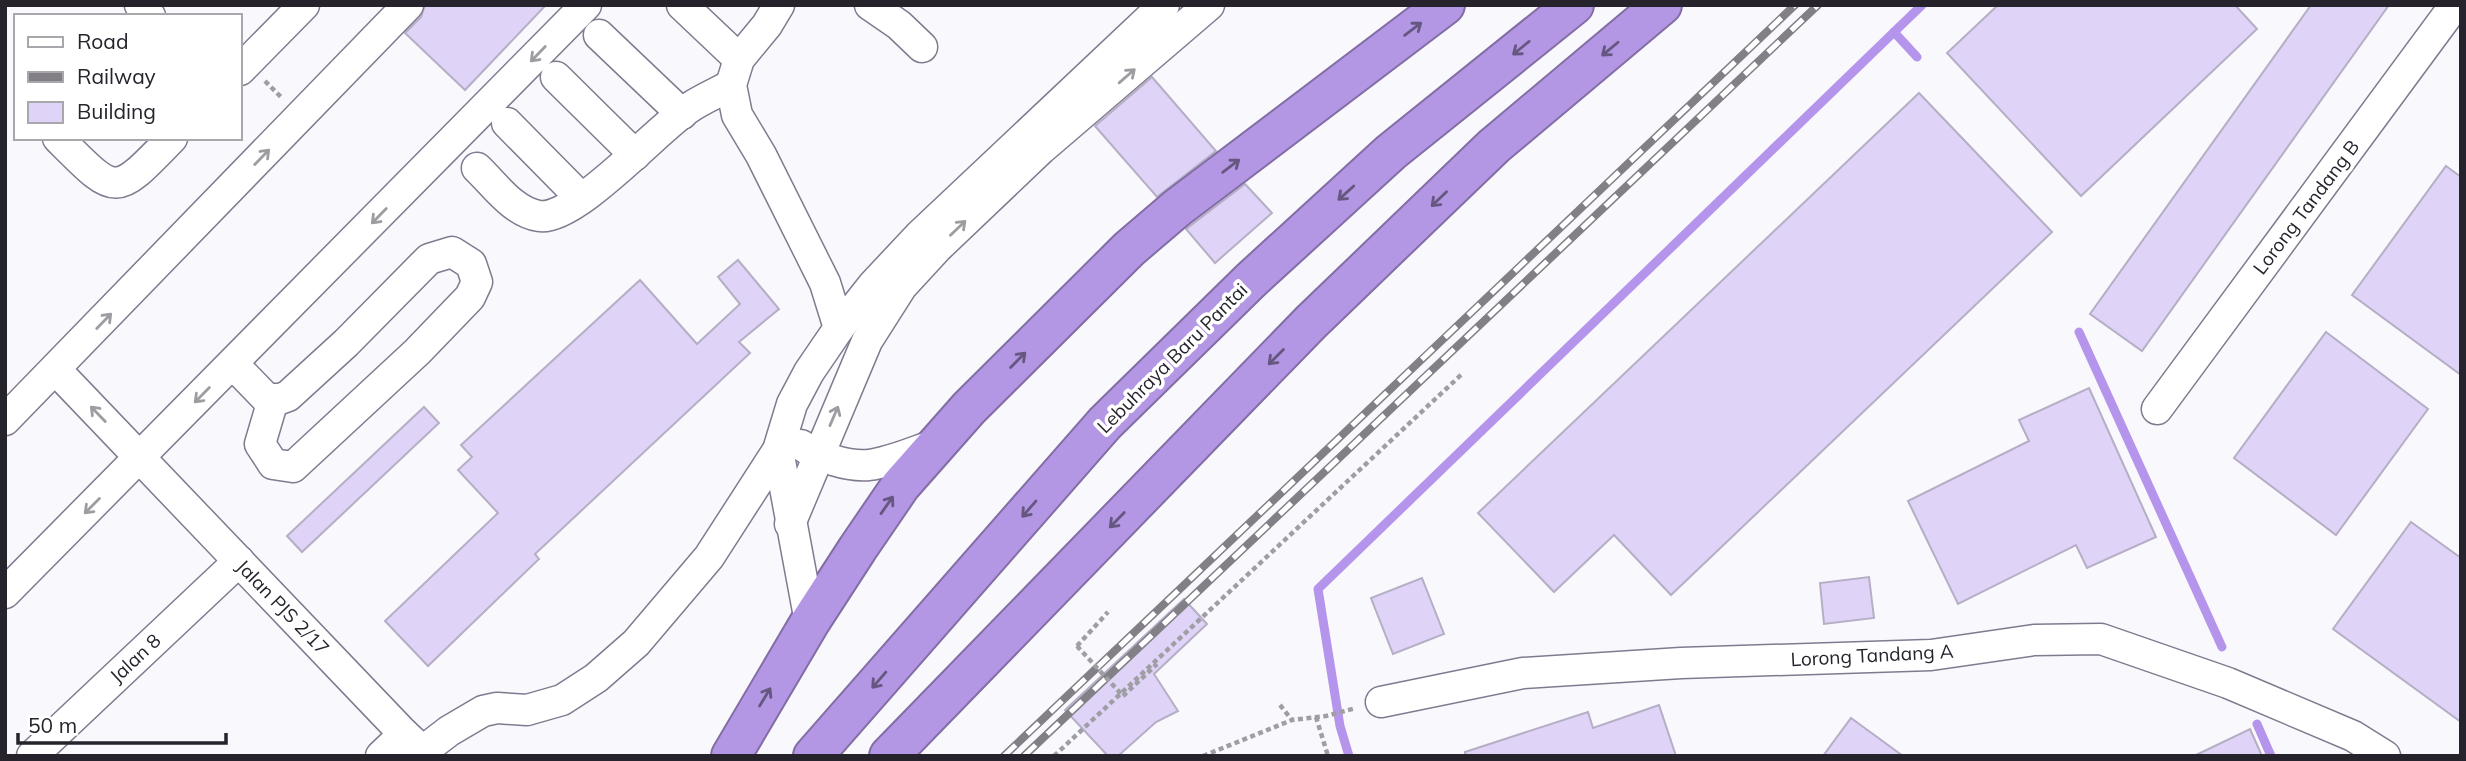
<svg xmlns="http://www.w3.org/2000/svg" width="2466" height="761" font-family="Mulish,sans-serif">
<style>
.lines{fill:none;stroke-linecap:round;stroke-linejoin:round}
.stream{stroke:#b595ec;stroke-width:9}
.building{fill:#dfd3f7;stroke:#b5aec5;stroke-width:2}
.minor-casing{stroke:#817a8f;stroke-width:33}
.highway-casing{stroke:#826ea4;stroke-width:42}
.path{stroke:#9f9ea4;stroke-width:4.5;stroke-dasharray:5 3.5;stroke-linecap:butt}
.minor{stroke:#fff;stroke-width:30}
.highway{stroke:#b396e4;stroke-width:38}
.rail-casing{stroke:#827f87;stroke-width:8}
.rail{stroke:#fff;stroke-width:5;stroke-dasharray:16;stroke-linecap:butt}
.path-bridge{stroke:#9f9ea4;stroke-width:4.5;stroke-dasharray:5 3.5;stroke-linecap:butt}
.oneway{stroke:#65577f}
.oneway2{stroke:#9d9ca0}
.labels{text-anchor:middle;stroke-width:7;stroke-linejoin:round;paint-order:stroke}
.street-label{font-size:19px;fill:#26232c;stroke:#fff}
</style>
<rect width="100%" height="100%" fill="#f9f8fd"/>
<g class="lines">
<g class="stream">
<path d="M1894,32l23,25"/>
<path d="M2079,332l143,315"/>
<path d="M2257,724l14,32"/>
<path d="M1349,756l-9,-30 -22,-137 604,-584"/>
</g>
</g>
<g class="building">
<path d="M425,5h121l-81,85 -60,-57 16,-16z"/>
<path d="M1998,5h237l22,24 -176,167 -134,-143z"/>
<path d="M2311,5h78l-247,346 -52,-37z"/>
<path d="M1152,77l64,74 -59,46 -62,-71z"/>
<path d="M1919,93l133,139 -381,363 -57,-60 -60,57 -76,-79z"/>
<path d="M2446,166l15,11v198l-109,-80z"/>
<path d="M1245,184l27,29 -57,50 -29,-34z"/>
<path d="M738,260l41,49 -40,33 11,11 -215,201 4,5 -111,107 -43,-45 113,-108 -40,-43 14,-13 -11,-12 179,-165 57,64 43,-40 -22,-27z"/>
<path d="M2326,332l102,77 -92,126 -102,-77z"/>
<path d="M2089,388l67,149 -69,31 -11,-23 -118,59 -50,-103 121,-60 -10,-21z"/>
<path d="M424,407l15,16 -137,129 -15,-16z"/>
<path d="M2411,522l50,36v164l-128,-93z"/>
<path d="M1869,577l5,41 -50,6 -4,-41z"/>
<path d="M1422,578l22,56 -51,20 -22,-56z"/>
<path d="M1184,599l23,25 -53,50 24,37 -22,11 -38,34h-10l-43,-46z"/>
<path d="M1659,705l17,51h-211v-4l123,-40 5,16z"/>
<path d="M1851,718l52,38h-80z"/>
<path d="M2250,729l12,27h-68z"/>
</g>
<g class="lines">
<g class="minor-casing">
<g id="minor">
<path d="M140,5l10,11"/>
<path d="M682,5l57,54"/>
<path d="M870,5l29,20 23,22"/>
<path d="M599,35l83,79"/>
<path d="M240,70l64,-65"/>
<path d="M556,77l79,78"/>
<path d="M507,123l74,75"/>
<path d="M58,138c59,59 56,60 114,0"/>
<path d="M477,168c18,17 36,44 62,48 35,6 119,-88 150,-108 13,-9 28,-15 42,-23"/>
<path d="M839,328l34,-43 46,-49 245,-231"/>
<path d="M233,364l34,35h13l8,-3 58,-53 83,-84 23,-7 19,12 6,18 -7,15 -53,55 -124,115 -20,-3 -13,-20 13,-44"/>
<path d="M56,370l348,364 24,22"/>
<path d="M2157,409l298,-404"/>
<path d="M5,420l403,-415"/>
<path d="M801,445c17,12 47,22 68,20 23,-3 47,-14 68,-21"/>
<path d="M778,450l32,172"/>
<path d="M790,524l77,-183 35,-55 35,-38 104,-99 168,-144"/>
<path d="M5,593l581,-588"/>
<path d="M1381,702l142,-29 158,-10 250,-8 103,-15 67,-1 127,44 125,53 32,20"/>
<path d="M423,751l26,-20 34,-20 14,-3 30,2 35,-10 34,-22 40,-35 73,-86 69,-107 14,-46 17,-32 30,-44 -14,-45 -64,-128 -24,-40 -6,-30 8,-26 28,-34 12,-20"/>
<path d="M32,756l207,-195"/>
<path d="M381,756l23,-22"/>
</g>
</g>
<g class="highway-casing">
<g id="highway">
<path d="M731,756l79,-134 48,-74 43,-63 68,-77 160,-159 48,-41 268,-203"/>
<path d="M813,756l292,-333 146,-143 140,-128 183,-147"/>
<path d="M889,756l422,-434 183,-176 168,-141"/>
</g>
</g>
<g class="path">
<path d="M265,81l16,16"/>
<path d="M1077,646l31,-34"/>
<path d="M1123,696l34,-32"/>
<path d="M1280,705l12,15"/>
<path d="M1316,717l12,39"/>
<path d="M1054,756l408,-382"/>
<path d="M1203,756l89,-36 34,-4 30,-8"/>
</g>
<use href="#minor" class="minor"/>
<use href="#highway" class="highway"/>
<g class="rail-casing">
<g id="rail">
<path d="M1004,756l791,-751"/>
<path d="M1024,756l794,-751"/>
</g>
</g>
<use href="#rail" class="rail"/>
<path class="path-bridge" d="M1077,646l46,50"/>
</g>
<defs><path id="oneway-shaft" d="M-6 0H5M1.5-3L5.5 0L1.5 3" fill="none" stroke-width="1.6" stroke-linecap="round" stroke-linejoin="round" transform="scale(1.75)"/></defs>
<g class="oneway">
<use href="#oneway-shaft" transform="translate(1413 29) rotate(-37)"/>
<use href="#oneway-shaft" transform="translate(1521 48) rotate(141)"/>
<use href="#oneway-shaft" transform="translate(1610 49) rotate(140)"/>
<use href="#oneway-shaft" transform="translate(1231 166) rotate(-37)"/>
<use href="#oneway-shaft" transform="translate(1346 193) rotate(138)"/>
<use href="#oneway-shaft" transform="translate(1439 199) rotate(136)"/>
<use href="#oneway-shaft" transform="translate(1276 357) rotate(135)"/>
<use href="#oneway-shaft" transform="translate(1018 360) rotate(-45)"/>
<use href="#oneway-shaft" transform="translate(887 505) rotate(-55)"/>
<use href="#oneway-shaft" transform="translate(1029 509) rotate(131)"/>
<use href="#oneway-shaft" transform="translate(1117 520) rotate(134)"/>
<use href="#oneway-shaft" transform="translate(879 680) rotate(131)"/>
<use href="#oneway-shaft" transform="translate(765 697) rotate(-59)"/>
</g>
<g class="oneway2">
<use href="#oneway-shaft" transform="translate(538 54) rotate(134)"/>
<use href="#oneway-shaft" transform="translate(1127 76) rotate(-41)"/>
<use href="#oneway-shaft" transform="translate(262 157) rotate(-46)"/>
<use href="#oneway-shaft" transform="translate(379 216) rotate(134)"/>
<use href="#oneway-shaft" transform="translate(958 228) rotate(-44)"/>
<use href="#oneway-shaft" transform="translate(104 321) rotate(-46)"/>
<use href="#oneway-shaft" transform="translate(202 395) rotate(135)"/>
<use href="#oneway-shaft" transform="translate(98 414) rotate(-134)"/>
<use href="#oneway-shaft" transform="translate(834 416) rotate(-67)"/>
<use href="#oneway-shaft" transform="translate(92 506) rotate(135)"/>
</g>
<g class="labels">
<g class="street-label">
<text transform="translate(2306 207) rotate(-53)" y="7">Lorong Tandang B</text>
<text transform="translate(1172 358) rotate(-45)" y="7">Lebuhraya Baru Pantai</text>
<text transform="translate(283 607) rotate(46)" y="7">Jalan PJS 2/17</text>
<text transform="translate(1872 655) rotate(-3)" y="7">Lorong Tandang A</text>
<text transform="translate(135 658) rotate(-43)" y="7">Jalan 8</text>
</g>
</g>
<rect width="2466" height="761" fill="none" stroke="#26232c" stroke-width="14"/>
<rect x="14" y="14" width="228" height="126" fill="#ffffff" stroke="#a8a7ab" stroke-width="2"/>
<rect x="28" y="37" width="35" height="10" fill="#ffffff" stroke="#a8a7ab" stroke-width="2"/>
<text x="77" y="49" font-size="21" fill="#26232c">Road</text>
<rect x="28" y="72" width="35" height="10" fill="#827f87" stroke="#a8a7ab" stroke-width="2"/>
<text x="77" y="84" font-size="21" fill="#26232c">Railway</text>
<rect x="28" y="102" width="35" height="21" fill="#dfd3f7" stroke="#a8a7ab" stroke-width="2"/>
<text x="77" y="119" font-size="21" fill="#26232c">Building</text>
<path d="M18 733v10h208v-10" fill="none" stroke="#26232c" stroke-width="3.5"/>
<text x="28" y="733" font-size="21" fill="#26232c" stroke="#ffffff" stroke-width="5" paint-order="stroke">50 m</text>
</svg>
